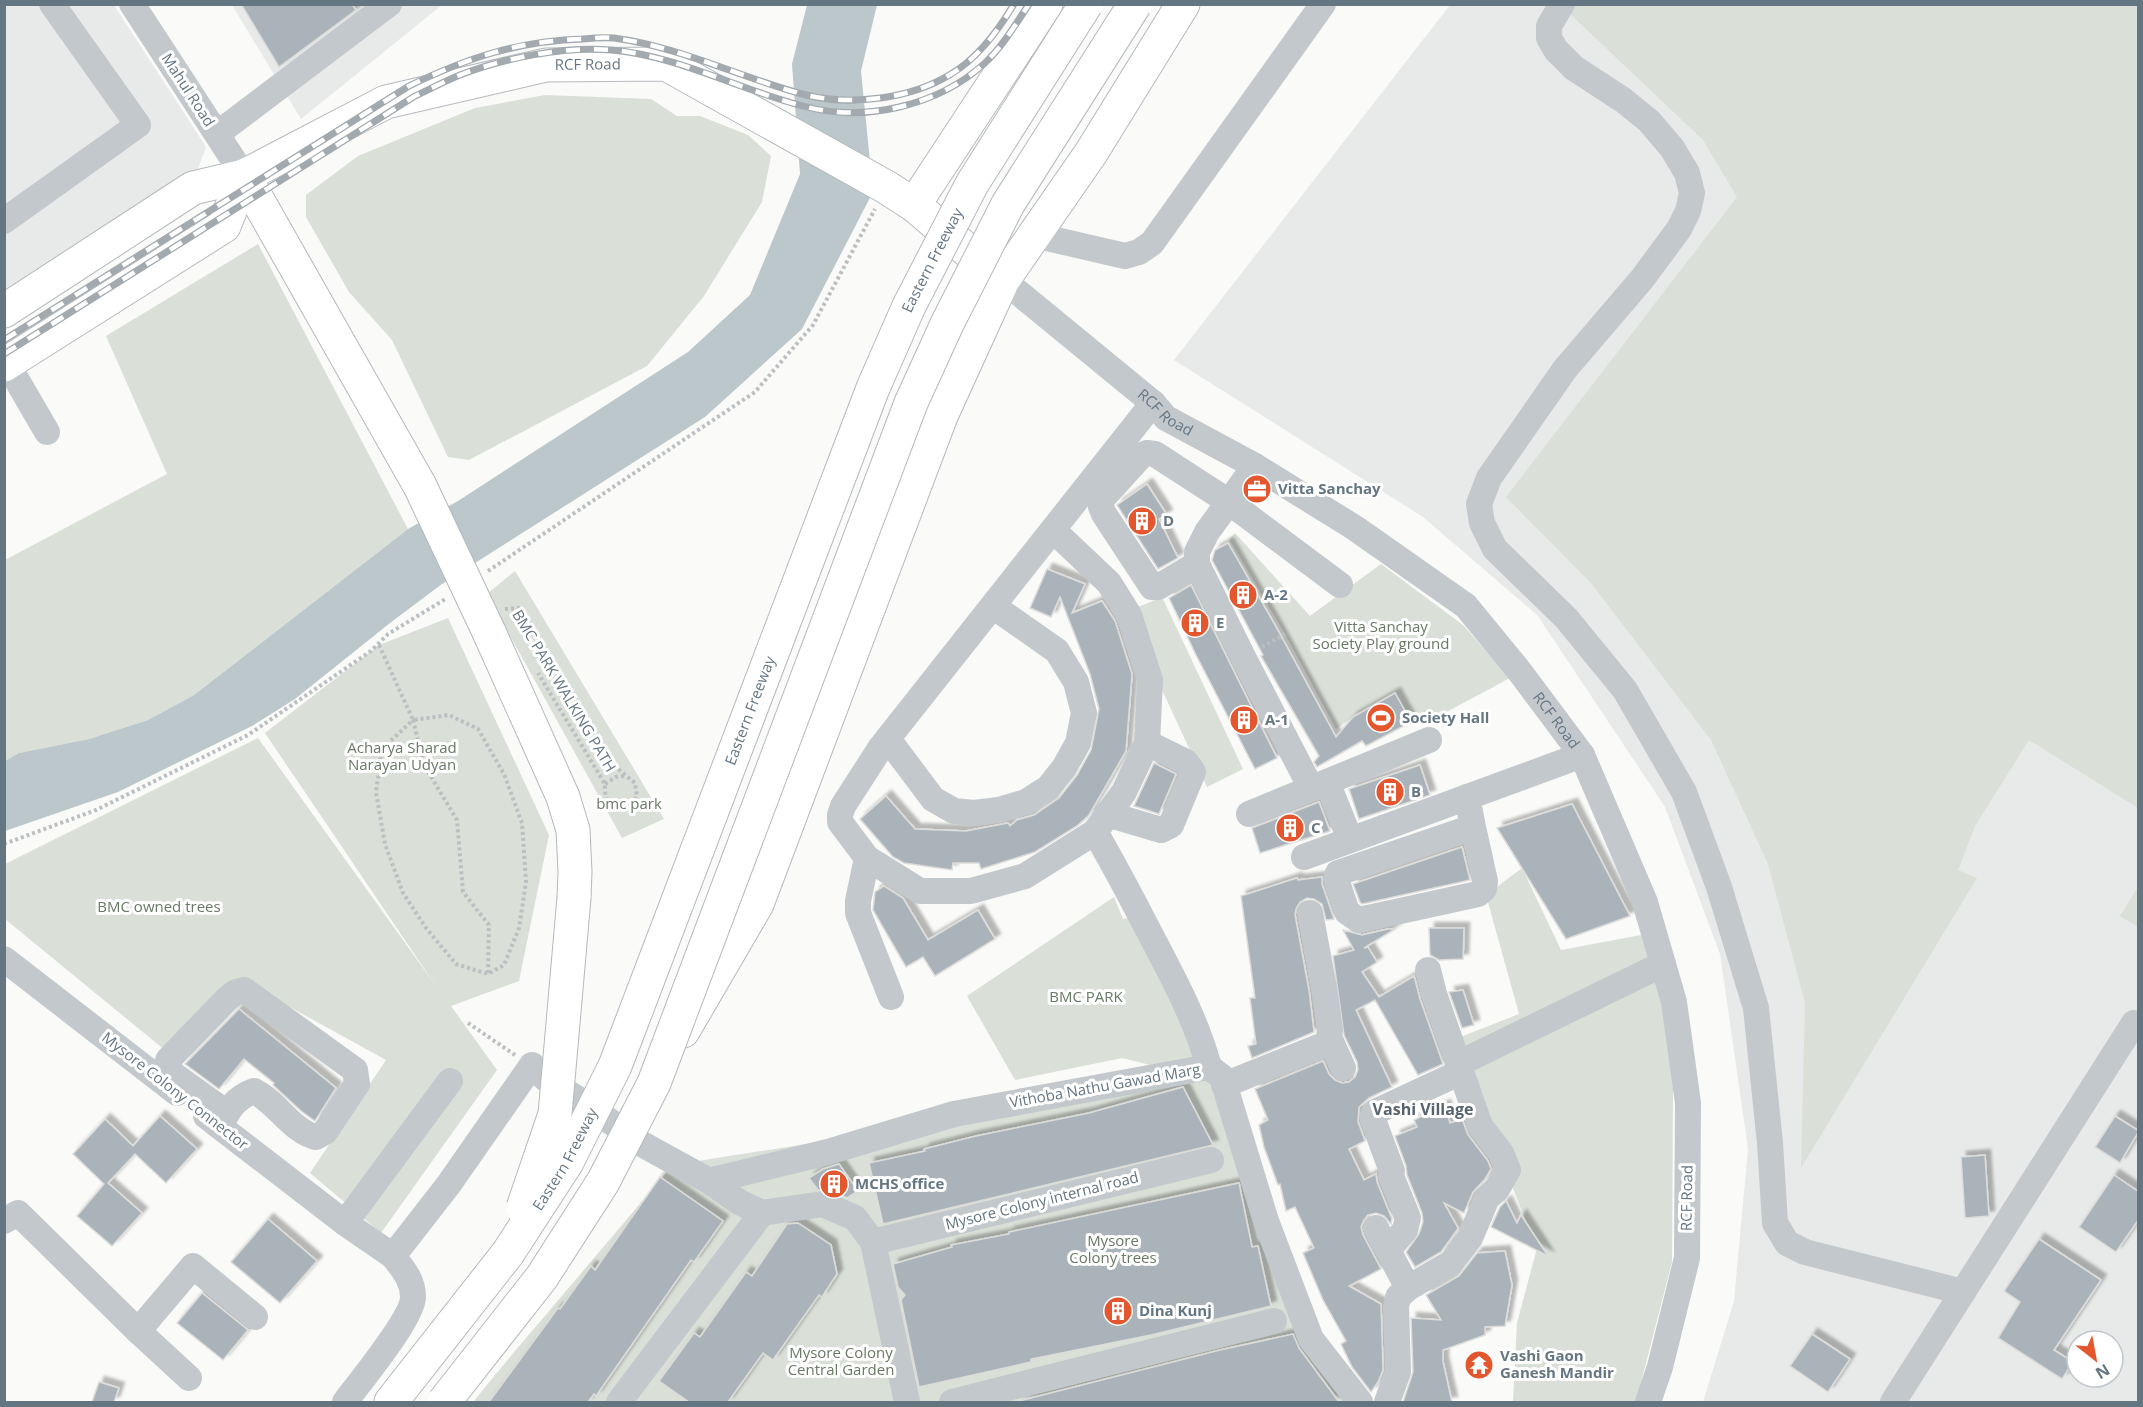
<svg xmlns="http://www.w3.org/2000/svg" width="2143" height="1407" font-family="'Open Sans',sans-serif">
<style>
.built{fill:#e8e9e9;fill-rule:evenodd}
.green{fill:#dadfd7}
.water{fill:#bbc7cb}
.building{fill:#aab3b9;stroke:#dcdcda;stroke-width:1.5;filter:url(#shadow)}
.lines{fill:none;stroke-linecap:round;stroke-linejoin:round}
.major-casing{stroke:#b5babe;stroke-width:35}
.highway-casing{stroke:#b4b9bd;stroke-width:35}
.path{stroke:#bbbfc2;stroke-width:4;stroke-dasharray:3 3;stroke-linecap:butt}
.minor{stroke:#c3c8cc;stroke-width:26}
.major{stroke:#fff;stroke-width:33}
.highway{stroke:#fff;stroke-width:33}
.rail-casing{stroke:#a2aab0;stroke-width:7}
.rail{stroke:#fff;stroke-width:4.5;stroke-dasharray:14;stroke-linecap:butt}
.highway-bridge-casing{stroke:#b4b9bd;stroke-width:35;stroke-linecap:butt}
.highway-bridge{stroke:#fff;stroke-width:33}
.labels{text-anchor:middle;stroke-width:6;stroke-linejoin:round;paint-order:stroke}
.street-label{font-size:15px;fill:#657683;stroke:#fff}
.poi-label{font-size:15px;font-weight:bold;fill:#657683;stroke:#fff;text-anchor:start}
.park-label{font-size:15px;fill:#687a64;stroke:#fff}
.neighbourhood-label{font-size:16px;font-weight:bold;fill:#57646e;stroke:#fff}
</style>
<defs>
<filter id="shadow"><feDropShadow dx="5.5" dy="-5.5" stdDeviation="1.5" flood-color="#0004"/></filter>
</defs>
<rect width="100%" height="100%" fill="#fafaf8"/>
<g class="built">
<path d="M5,5h109l92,142 -8,22 -193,123z"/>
<path d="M232,5h210l-141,114z"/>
<path d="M1450,5h688v1397h-435l31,-101 14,-152 -28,-195 -55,-147 -128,-192 -114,-98 -249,-157zM2077,1341h36v36h-36z"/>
</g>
<g class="green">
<path d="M1571,5h567v803l-109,-68 -54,86 -17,44 19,8 -176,290 4,-165 -37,-139 -57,-124 -120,-157 -85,-86 231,-300 -34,-57 -137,-130z"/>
<path d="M545,95l106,4 26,17h23l48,19 23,21 -9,46 -58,94 -57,70 -178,94 -21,-3 -56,-117 -43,-48 -43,-75v-22l52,-39 117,-48z"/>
<path d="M258,244l150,285 -214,166 -46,25 -59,19 -70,14 -14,8v-201l162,-86 -61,-138z"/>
<path d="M1235,533l75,83 71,-52 82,61 47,53 -84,45 -15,-1 -16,-29 -42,24 -17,12 -51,-95 -56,-95z"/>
<path d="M515,571l149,248 -42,19 -135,-244z"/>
<path d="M1162,597l81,172 -36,18 -81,-175z"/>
<path d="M448,618l101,217 -30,146 -68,25 46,64 -116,163 -71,-60 76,-113 -147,-81 -73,72 -161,-132v-55l253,-126 178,248 -171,-253 114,-88z"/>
<path d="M1522,868l39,82 80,-15 21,59 11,92 -1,176 -36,140h-123l4,-79 20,-75 -84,-208 66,-26 -33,-119z"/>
<path d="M2138,887v40l-18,-11z"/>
<path d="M1114,897l9,22 5,-1 85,161 98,260 55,63h-893l42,-51 158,-186 538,-85 -89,-22 -107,22 -48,-84z"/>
</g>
<path class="water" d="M807,5h70l-16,66 12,121 -71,137 -97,88 -263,167 -52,39 -95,76 -43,27 -134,66 -113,39v-70l14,-8 70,-14 59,-19 46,-25 214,-166 50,-28 230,-149 62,-57 50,-121 -8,-110z"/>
<g class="building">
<path d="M241,4h111l4,6 -77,57z"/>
<path d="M1147,484l20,31 -8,4 19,39 -20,11 -41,-64z"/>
<path d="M1228,543l47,82 61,112 17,-20 42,-24 16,29 -45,24 -4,-5 -45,26 -3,-5 5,-6 -58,-100 2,-1 -51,-95 3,-10z"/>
<path d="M1047,569l38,15 -13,29 30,-12 13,20 17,53 -6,77 -37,64 -12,11 -42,26 -54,17 -2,-6h-26l-1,7 -48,-7 -11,-6 -33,-38 26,-23 29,33 51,2 42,-8 2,3 7,-6 17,-5 25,-17 18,-23 14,-25 8,-41 -9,-35 -30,-77 -9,20 -21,-9z"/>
<path d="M1191,585l86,173 -22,11 -59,-114 -27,-57z"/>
<path d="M1154,763l22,11 -17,40 -25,-8z"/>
<path d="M1420,765l10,30 -71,24 -10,-30z"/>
<path d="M1319,802l11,29 -70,22 -8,-25z"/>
<path d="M1572,804l58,112 -64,23 -69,-111z"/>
<path d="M1462,847l8,33 -108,24 -2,-2 -7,-18z"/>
<path d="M1322,877v7l12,35 -8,1 -4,-16 -8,-5 -7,-1 -7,4 -4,7 -1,6 14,75 5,42 -62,26 -4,-12 8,-2 -6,-46h5l-14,-102 56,-18 1,2z"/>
<path d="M884,886l19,12 25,42 50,-30 17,29 -60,37 -12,-19 -17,10 -33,-57 2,-18z"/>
<path d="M1429,928h35l-1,31 -24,1 -9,-5z"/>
<path d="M1388,929h7l-31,19 4,-1 9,15 -15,10 17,25 35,-21 6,23 23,65 -25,11 -43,-75 -19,10 36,77 -23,11 -10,9 -1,15 7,19 -16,8 15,31 12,-6 1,8 15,37 -1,5 -7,-8 -8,-3 -8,2 -4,5 -3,7 2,8 18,34 -32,17 32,18 2,66 -5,12 -7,10 -19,-25 -11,-23 5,-3 -23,-41 -20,-47 11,-5 -19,-41 -9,4 -6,-27 -2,1 -14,-38 -5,-22 9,-5 -13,-31 68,-28 6,13 6,6 7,3 7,-1 6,-5 3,-7 -1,-8 -13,-27 -11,-79 21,-6 -11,-20 19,5z"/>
<path d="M1463,990l11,35 -12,3 -13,-36z"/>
<path d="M239,1009l97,79 -21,33 -14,-10 -28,-26 1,-2 -30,-24 -25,30 -34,-25z"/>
<path d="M1183,1087l30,58 -330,79 -14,-61 56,-12 -1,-2 52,-13 113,-23z"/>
<path d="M1445,1105l5,18 12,-4 6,16 20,26 3,8 -6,10 -12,13 -9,21 -20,-10 14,25 -1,2 -16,22 -26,15 -9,-15 13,-18 4,-12 -1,-9 -15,-38 -1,-9 -11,-30 22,-9 -3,-7z"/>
<path d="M160,1116l37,33 -31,34 -31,-29 -27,29 34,30 -30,33 -35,-30 27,-32 -31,-30 32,-35 28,27z"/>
<path d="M2115,1116l24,15 -19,32 -25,-16z"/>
<path d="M1985,1155l4,61 -24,2 -4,-61z"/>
<path d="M839,1164l19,27 -11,7 -18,-8h-11l-9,-12 14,-9z"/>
<path d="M2114,1175l25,17v27l-23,33 -37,-25z"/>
<path d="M660,1177l63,44 -29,41 -3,-2 -95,136 -2,-2 -6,8h-99l69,-94 2,1 31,-43 4,4z"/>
<path d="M1239,1183l13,64 6,-1 13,60 -120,29 -120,24v3l-112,25 -18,-87 4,-5 -7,-8 -5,-23 59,-17 -1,-2 58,-11v-2z"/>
<path d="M1506,1201l11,22 4,-8 27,41 -57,-29 9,-20z"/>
<path d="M268,1219l49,42 -37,42 -49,-41z"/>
<path d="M798,1223l33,22 6,29 -15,23 -3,-2 -46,65 -10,-7 -35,49h-39l-30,-21 35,-48 6,4 46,-65 6,4 35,-52z"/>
<path d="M2039,1239l62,41 -47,70 19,12 -11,17 -64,-41 22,-36 -16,-11z"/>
<path d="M1505,1251l7,34 -7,41 -20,1v8l-42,15v12l9,40h-49l10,-30 -2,-54 30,2 -15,-25 33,-19 18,-23z"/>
<path d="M202,1293l46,37 -25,30 -46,-37z"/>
<path d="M1293,1334l6,14 40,54h-320v-1l201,-51z"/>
<path d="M1812,1334l38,25 -22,33 -38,-26z"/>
<path d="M99,1382l20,6 -5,14h-22z"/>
</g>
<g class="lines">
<g class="major-casing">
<g id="major">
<path id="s2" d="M4,311l189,-123 51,-12 142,-74 160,-37 120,-1 220,123 28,18 87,74"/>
<path d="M4,365l220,-139 20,-50"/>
</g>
</g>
<g class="highway-casing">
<g id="highway">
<path d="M244,176l176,310"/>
<path d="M914,205l132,-201"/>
<path d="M489,632l74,165 10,33 2,42 -1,26"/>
<path d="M683,1031l74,-127 184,-488 62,-136 88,-127 92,-149"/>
<path d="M391,1402l117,-149"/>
</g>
</g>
<g class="path">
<path d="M488,571l267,-179 58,-67 62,-116"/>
<path d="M505,609l15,-1 98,161 17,14 2,14 -7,9c-18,4 -26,-3 -25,-22l-67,-111"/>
<path d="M379,645l34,75 36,-5 29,14 26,45 18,49 4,59 -7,46 -15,37 -16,9 -32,-10 -30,-36 -23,-35 -18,-49 -9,-52 6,-43 31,-29 11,45 33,55 6,72 26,33 -1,49"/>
<path d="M1262,647l23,-13"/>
<path d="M605,784l11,-7 8,-1"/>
<path d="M4,844l92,-34 152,-75 123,-84 17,-17 59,-36"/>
<path d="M468,1023l47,32"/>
</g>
<g class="minor">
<path d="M132,4l112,172"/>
<path d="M1562,4l-13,22v12l7,12 18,18 49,32 26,21 23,27 15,25 5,20 -4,18 -9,18 -37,50 -77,90 -76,109 -10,26 3,19 13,26 71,69 59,72 59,102 35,95 37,121 14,135 5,80 12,20 18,9 158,40"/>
<path d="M217,134l172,-130"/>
<path d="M4,221l134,-96 -86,-121"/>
<path d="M1034,235l91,21 14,-4 13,-9 171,-239"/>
<path id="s1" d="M1003,280l150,123 13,15 89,48 100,62 111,78 54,66 62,83 63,147 29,100 14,101 -1,155 -27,109 -12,35"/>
<path d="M4,358l43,74"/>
<path d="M1255,466l-48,66 -10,20v12l46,93 68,131"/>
<path d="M1053,530l56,53 20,32 21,65 -3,63 -23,49 -29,40 -70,44 -54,15h-51l-53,-33 -27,-36v-7l3,-9 38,-59 272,-344"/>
<path d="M1197,564l-39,23h-6l-48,-73 -3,-7v-7l40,-44 6,-3 8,1 74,48 111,83"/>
<path d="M888,739l45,60 21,12 20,2 25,-3 27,-8 22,-14 16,-20 14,-25 6,-30 -8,-31 -19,-31 -64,-45"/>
<path d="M1327,782l23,57"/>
<path d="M1467,797l6,30 12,54 -1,8 -6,5 -119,26 -12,-8 -11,-33 2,-6 135,-46"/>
<path d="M1107,814l54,16 10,-5 22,-53 -7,-10 -39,-19"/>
<path d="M1249,814l180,-74"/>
<path d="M1095,832c22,37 41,75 61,113 21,40 41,78 53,122"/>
<path d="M1304,857l278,-102"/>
<path d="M867,858l-9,43v12l33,84"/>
<path d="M1310,913l14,75 6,42 -1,7 14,31"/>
<path d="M4,959l173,134"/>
<path d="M1458,1064l205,-100"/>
<path d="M1224,1085l107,-43"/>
<path d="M206,1116l139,107 48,33"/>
<path d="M220,1126c9,-17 15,-28 34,-35 23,11 37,40 62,46l9,-5 32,-48 -2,-14 -111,-80 -8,2 -9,7 -59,61 -1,8 7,7 53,38"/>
<path d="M709,1181l119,-29 126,-38 255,-47 13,10 44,144 45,118 49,63"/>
<path d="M4,1221l14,-8 120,118"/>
<path d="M345,1223l105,-142"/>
<path d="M1376,1228l32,60 -10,9 -2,10 2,65 -11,30"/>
<path d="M873,1242l338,-82"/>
<path d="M1388,1250l17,-20 3,-12 -17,-42 1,-5 -20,-54 3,-5 86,-40"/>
<path d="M1408,1288l43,-25 19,-25 17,-40 10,-9 11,-19 -7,-17 -21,-27 -46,-132 -6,-24"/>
<path d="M189,1378l-51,-47 55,-65 62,51"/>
<path d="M345,1402c14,-19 68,-84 68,-105 0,-17 -10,-28 -20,-41l56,-72 83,-119 14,14 38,24 58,41 67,37 30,21 23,11"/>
<path d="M619,1402l143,-189 61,-9 32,14 18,24 34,160"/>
<path d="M952,1402l322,-81"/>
<path d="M1893,1402l241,-379 4,3"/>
</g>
<use href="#major" class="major"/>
<use href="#highway" class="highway"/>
<g class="rail-casing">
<g id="rail">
<path d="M4,340l405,-254c58,-28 108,-45 174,-47 10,-1 21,-2 31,-1 67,9 127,40 192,57 45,11 105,4 145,-21 27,-16 47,-43 63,-70"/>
<path d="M4,354l411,-258c15,-7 30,-15 45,-21 44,-17 104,-29 151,-25 65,5 129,40 192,56 61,17 135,0 182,-43 17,-16 31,-39 44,-59"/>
</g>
</g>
<use href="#rail" class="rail"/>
<g class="highway-bridge-casing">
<g id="highway-bridge">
<path d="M420,486l69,146"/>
<path d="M523,1208l32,-94 19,-216"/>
<path id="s3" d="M508,1253l59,-91 48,-96 258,-678 36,-82 63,-122 114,-180"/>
<path d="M444,1402l98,-125 61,-95 51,-99 257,-680 36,-79 61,-120 127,-200"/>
</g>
</g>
<use href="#highway-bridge" class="highway-bridge"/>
</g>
<defs>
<g id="office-disc" transform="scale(1.5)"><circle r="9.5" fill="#e4572e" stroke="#fff"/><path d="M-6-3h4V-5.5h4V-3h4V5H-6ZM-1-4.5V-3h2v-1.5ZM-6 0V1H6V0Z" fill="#fff"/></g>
<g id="building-disc" transform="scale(1.5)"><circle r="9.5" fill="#e4572e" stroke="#fff"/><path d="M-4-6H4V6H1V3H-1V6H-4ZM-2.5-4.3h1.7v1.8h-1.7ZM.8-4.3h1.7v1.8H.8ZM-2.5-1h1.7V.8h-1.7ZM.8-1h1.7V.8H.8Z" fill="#fff"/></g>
<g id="stadium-disc" transform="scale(1.5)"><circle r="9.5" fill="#e4572e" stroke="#fff"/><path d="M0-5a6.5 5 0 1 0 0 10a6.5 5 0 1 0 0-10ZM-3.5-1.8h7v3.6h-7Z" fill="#fff"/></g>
<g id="temple-disc" transform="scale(1.5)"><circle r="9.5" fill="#e4572e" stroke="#fff"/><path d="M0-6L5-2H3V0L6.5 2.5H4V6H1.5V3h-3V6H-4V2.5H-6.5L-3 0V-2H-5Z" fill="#fff"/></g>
</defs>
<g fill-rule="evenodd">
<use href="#office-disc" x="1257" y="489"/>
<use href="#building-disc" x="1142" y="521"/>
<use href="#building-disc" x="1243" y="595"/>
<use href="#building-disc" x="1195" y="623"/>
<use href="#stadium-disc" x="1381" y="718"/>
<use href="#building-disc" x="1244" y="720"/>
<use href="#building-disc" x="1390" y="792"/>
<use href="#building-disc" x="1290" y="828"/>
<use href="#building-disc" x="834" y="1184"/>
<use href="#building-disc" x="1118" y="1311"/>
<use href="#temple-disc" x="1479" y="1365"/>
</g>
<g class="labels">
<g class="street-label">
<text dy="5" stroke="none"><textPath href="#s2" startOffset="644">RCF Road</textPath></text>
<text transform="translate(188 90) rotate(57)" y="5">Mahul Road</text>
<text dy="5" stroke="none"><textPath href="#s3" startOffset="1082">Eastern Freeway</textPath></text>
<text dy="5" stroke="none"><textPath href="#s1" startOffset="210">RCF Road</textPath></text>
<text transform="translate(564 691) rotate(59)" y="5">BMC PARK WALKING PATH</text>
<text dy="5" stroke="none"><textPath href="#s3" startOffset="596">Eastern Freeway</textPath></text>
<text dy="5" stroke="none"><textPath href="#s1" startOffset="714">RCF Road</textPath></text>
<text transform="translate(1105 1086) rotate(-10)" y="5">Vithoba Nathu Gawad Marg</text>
<text transform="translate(175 1091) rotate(38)" y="5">Mysore Colony Connector</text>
<text dy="5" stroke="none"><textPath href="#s3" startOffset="110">Eastern Freeway</textPath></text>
<text transform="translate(1687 1198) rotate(-89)" y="5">RCF Road</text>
<text transform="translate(1042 1201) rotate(-14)" y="5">Mysore Colony internal road</text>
</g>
<g class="poi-label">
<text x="1278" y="494">Vitta Sanchay</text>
<text x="1163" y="526">D</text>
<text x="1264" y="600">A-2</text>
<text x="1216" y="628">E</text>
<text x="1402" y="723">Society Hall</text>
<text x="1265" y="725">A-1</text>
<text x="1411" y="797">B</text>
<text x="1311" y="833">C</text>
<text x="855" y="1189">MCHS office</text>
<text x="1139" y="1316">Dina Kunj</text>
<text x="1500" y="1361">Vashi Gaon<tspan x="1500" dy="17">Ganesh Mandir</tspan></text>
</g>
<g class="park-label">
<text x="1381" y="632">Vitta Sanchay<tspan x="1381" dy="17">Society Play ground</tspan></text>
<text x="402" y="753">Acharya Sharad<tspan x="402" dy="17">Narayan Udyan</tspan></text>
<text x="629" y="809">bmc park</text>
<text x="159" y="912">BMC owned trees</text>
<text x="1086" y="1002">BMC PARK</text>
<text x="1113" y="1246">Mysore<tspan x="1113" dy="17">Colony trees</tspan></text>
<text x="841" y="1358">Mysore Colony<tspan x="841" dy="17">Central Garden</tspan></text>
</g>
<g class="neighbourhood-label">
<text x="1423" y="1115">Vashi Village</text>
</g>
</g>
<rect width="2143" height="1407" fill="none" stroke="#657683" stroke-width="12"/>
<g transform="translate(2095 1359) rotate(149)"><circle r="28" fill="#ffffff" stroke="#c1c8cd" stroke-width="1.5"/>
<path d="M0-4.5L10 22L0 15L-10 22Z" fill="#e4572e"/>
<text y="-9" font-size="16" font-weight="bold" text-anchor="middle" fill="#657683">N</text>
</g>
</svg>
